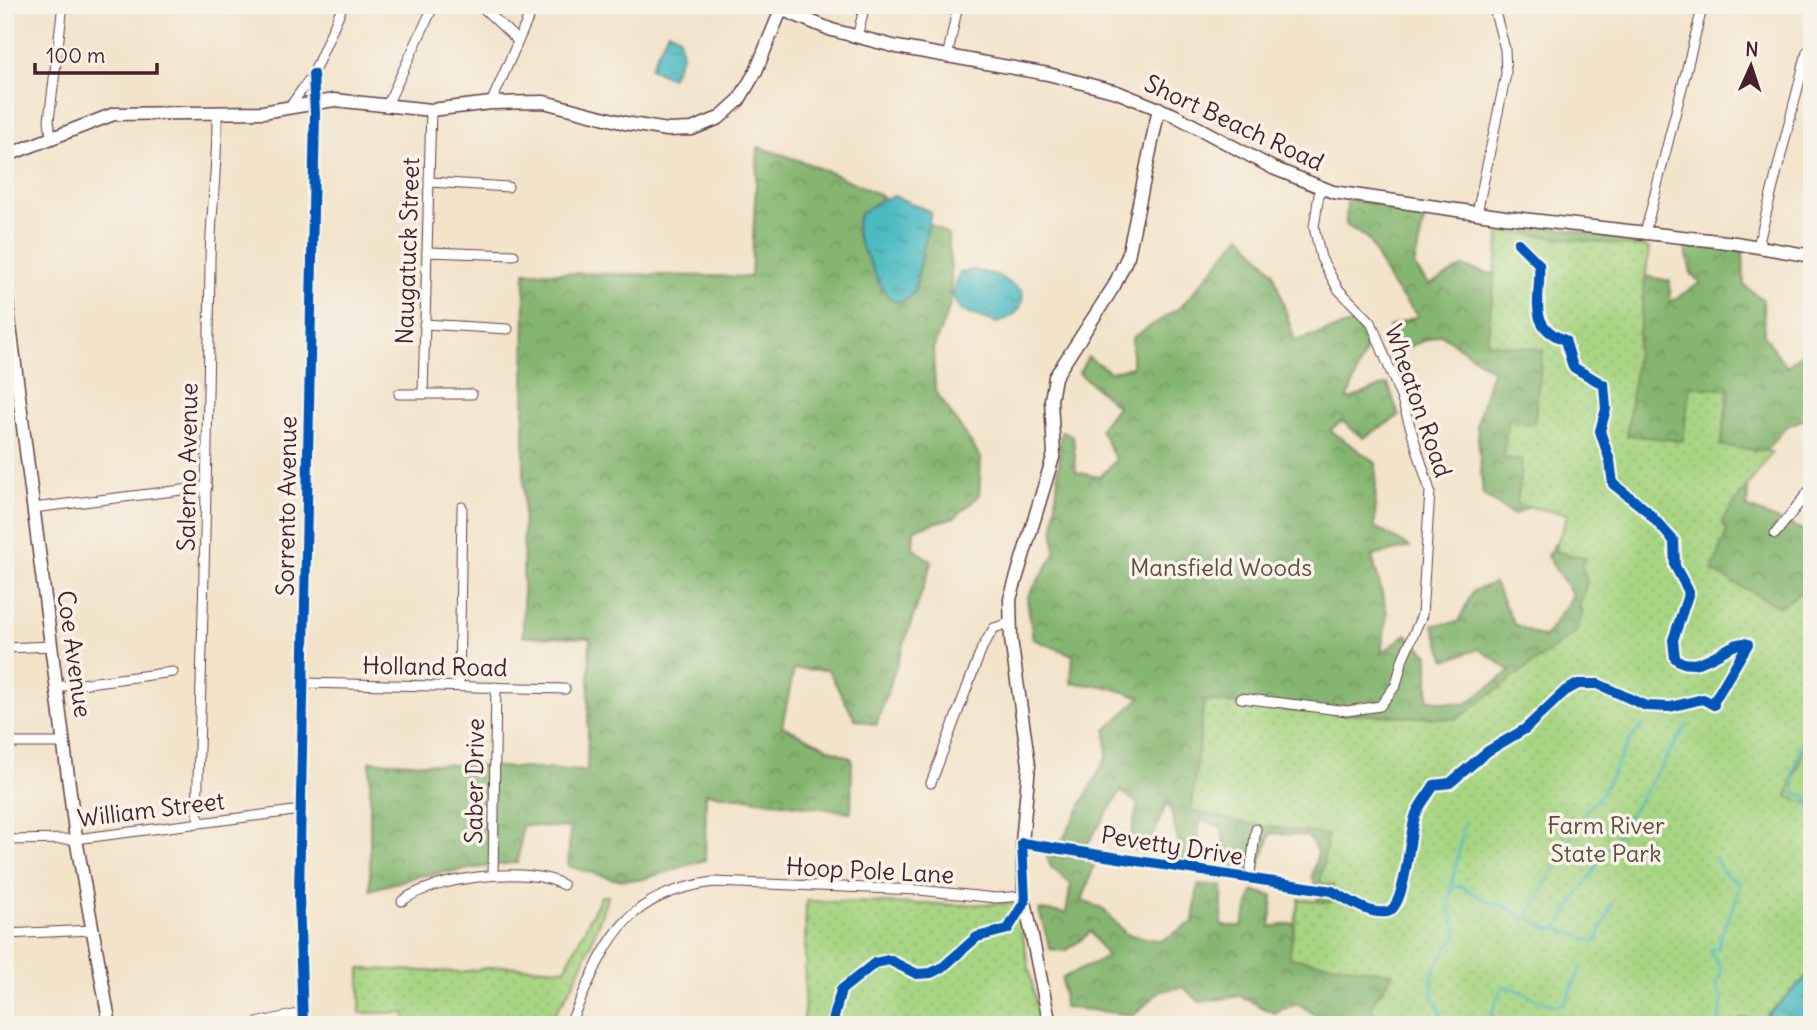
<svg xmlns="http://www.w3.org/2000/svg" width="1817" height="1030" font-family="Delius,sans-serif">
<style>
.forest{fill:url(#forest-crowns);stroke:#686a4e;stroke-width:2}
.wetland{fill:url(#wetland-marsh);stroke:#787a57;stroke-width:2}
.park{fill:url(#park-dots);stroke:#787a57;stroke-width:2}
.water{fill:url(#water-ripples);stroke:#4b6d76;stroke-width:2}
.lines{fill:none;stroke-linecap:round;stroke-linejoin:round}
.stream{stroke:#4cbbc2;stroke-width:2.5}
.street-casing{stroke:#633c43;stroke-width:11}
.secondary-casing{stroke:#633c43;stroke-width:15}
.street{stroke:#fff;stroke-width:9}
.secondary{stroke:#fff;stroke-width:12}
.cycleway-casing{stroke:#f7f3e8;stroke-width:15}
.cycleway{stroke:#0057b8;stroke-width:10}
.labels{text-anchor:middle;stroke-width:7;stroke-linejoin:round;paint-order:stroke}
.street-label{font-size:24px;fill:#4a1f2b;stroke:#f7f3e8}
.park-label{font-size:24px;fill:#614c41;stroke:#f7f3e8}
</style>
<defs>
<pattern id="forest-crowns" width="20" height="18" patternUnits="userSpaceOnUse" patternTransform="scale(1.75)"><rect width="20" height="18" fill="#85b671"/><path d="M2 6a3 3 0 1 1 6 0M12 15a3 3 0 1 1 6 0" fill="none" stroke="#6f935d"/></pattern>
<pattern id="wetland-marsh" width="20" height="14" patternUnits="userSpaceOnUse" patternTransform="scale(1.75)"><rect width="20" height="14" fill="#a7d583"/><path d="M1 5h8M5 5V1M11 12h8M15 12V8" fill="none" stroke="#91b671"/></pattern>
<pattern id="park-dots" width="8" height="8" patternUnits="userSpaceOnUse" patternTransform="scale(1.75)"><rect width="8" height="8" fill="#a7d583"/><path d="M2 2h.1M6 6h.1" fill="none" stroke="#91b671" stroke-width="1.8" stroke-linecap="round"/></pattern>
<pattern id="water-ripples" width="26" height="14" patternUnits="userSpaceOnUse" patternTransform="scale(1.75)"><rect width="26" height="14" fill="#4cbbc2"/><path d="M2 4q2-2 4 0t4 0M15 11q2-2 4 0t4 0" fill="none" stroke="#41979e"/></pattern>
</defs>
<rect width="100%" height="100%" fill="#f7f3e8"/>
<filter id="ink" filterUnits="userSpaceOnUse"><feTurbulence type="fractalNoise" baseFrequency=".0143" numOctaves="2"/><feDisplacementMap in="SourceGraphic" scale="14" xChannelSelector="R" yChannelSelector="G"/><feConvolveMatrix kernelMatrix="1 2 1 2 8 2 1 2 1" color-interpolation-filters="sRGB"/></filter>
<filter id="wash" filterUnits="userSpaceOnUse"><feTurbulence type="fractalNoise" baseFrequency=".00686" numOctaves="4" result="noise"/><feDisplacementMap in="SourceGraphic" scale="28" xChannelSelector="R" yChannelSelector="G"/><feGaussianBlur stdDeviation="1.57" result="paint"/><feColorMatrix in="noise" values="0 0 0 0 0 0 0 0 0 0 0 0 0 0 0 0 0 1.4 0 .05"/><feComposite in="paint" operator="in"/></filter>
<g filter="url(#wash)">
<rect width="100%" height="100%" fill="#f2e3c9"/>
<g class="forest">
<path d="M758,147c68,20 131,49 190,88l3,39 -1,31 -17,44 2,41 46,68 -2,38 -24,21 -41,12 -1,19 19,14 -56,163 -21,-6 -27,-49 -34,-1 -12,57 70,33 -1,53 -145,-19 -1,67 -65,20 -27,-1 -45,-13 2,-38 -48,-3 -4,37 -99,14 -49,14v-129l217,10 3,-133 -67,-2 2,-364 226,5z"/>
<path d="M1347,199l79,13 -12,54 15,19 34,-18 29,7 30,-15 8,-35 115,17 -11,33 36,7v21l30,-19 -9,-10 -7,-32 59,10 1,34 19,15 1,34 22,33 26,-21v70l-25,10 -38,43 -2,38 65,27v74l-376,417h-113l1,-4 -27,-18 -23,10 -34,-17 -40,6 -17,-15 -23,4 -26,24 -70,-8 -2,-29 45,-21 -16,-25 -25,19 -16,-2 -11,-39 27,3 5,-29 -20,-17 -5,-12 50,4 -14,42 20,7 24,26 35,7 32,-19 5,-37 24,1v40h20l11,-35 20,5 -3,31 37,-6 12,-25 -7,-20 6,-23 -10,-17 -37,-3 -14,39 -31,-5 -4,-40 -21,-7 -7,36 -10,7 -16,-63 -21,50 -19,-1 10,-45 -17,-13 -33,52 -26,-2 45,-85 -1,-26 35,-33 -37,-11 -33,-3 2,-28 -40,-16 -6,-41 28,-44 -1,-22 7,-101 12,5 3,36 24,5 16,-17 -16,-31 17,-23 -38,-33 9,-16 23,15 21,-5v-29l50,-32 59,-71 32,36 22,70 59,-18 15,17 -22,60 41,-16 11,32 -36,22 -21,-17 -12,9 46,33 -1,64 35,20 -38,9 15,57 -6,41 25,-20 22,21v45l38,4 45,-33 -32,-22 -33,11 -13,-35 25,-3 15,-31 21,-8 20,41 30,14 29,-43 -26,-39 35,-54 -30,-7 -38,20 -31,-20 -6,-71 15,-54 -51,-36 -38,15 -14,-22 29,-11 -28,-33 -22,-44 -22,-14z"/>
</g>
<path class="wetland" d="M1812,621v214l-55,-28z"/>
<g class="park">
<path d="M1500,231l149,17 -22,187 56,6 7,-55 39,4 -8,56 51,6 -50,69 1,6 5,1 -16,43 68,36 32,-23v141l-25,71 25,9v168l-49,46h-21l-8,6h-356l-7,-19 22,-33 -104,-15 10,-59 31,4 3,-18 -13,-2 8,-48 -78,-11 -59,-13 13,-111 85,11 168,8 119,-87 7,-21 -4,-3 8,-26 -6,-19 6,-5 -33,-7 14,-37 -51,-9 5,-44 -19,-3 5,-37 26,3 9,-74 -56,-7z"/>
<path d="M601,896h7c-16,45 -31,92 -62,129h-140l-1,-12h-45v-44l101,3 40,-6 64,3z"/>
<path d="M806,901l153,4 53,-2 5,3 23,119h-236z"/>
</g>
<g class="water">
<path d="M668,31l11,6 3,18 -11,23 -21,-10z"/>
<path d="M894,196l37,16 -17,80c-23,28 -36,-12 -43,-27 -8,-17 -21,-31 -11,-51l21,-14z"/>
<path d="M974,270l24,6 24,15c3,19 -9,26 -25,32l-37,-13 -8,-14 8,-23z"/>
<path d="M1812,972v53h-78l8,-6h21z"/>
</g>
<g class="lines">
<g class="stream">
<path d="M1812,704l-20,73 3,2 -1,14 12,3 6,14"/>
<path d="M1715,857l8,16 17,10c-2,23 -19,42 -22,64l-8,3 11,19v9l-5,5 6,18 -3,24"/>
<path d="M1451,889l14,-68"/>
<path d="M1527,918l24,11 6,-1 130,-202"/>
<path d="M1557,928l39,14 16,-39"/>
<path d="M1444,1025c-1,-13 -9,-20 -11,-31 -5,-26 12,-42 25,-60l-9,-27 2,-18 8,-3c10,3 17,9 26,14 18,9 19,1 36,18h6l60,-109 14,-14 30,-57 12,-13"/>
<path d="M1488,1025l11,-32 6,-7c19,3 40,25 60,17l17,-37"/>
</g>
</g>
</g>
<g filter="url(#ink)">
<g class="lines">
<g class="street-casing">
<g id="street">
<path d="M480,5l37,35"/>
<path d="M857,37l8,-32"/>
<path d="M947,58l11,-53"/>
<path d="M491,103l43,-98"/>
<path d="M386,107l48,-102"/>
<path d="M289,108l24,-34 30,-69"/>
<path d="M51,137l-2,-17 14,-115"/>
<path d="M431,182l77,5"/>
<path d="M1477,213l29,-139 -1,-25 -12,-44"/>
<path d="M1645,233l58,-228"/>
<path d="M1758,246l49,-194 5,1"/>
<path d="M427,252l87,3"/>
<path d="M424,324l84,5"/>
<path d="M423,393l8,-283"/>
<path d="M399,394h73"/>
<path d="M33,508l174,-21"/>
<path d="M1775,534l37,-47"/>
<path d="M5,648l47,-2"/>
<path d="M304,683l261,6"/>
<path d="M459,686l3,-179"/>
<path d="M57,687l116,-15"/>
<path d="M1241,698l106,13 33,-5 16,-21 7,-27 19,-43 8,-124 -29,-94 -30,-75 -33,-33 -17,-31 -7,-31 6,-39"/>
<path d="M5,743h59"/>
<path d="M931,783l51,-135 12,-20 16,-5"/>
<path d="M200,822l-3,-10c6,-184 11,-368 13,-552 1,-49 8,-99 7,-148"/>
<path d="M5,840l71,-1 225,-29"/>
<path d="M1022,843l294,47"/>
<path d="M493,875l3,-188"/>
<path d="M1249,880l7,-51"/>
<path d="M402,901c29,-23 129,-37 161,-16"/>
<path d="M5,934l88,-4"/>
<path d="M248,1025l54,-12"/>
<path d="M303,1025l-4,-130 16,-782 -2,-39"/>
<path d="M569,1025c37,-78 47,-129 144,-143l206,8 77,8 28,-2"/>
</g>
</g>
<g class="secondary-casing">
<g id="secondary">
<path d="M771,5l61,25 65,17 151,27 69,18 57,23 99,53 60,24 172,25 230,26 77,13"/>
<path d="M5,156l109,-42 149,-2 71,-12 97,10 60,-7 53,-1 81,21 42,7 25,-1 27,-11 20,-18 17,-29 25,-61"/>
<path d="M5,287l71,552 34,186"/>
<path d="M1050,1025l-26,-129 -2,-53 7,-78 -18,-126 -1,-40 44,-145 -3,-54 4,-23 59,-91 14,-30 31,-148"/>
</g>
</g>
<use href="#street" class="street"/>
<use href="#secondary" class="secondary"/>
<g class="cycleway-casing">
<g id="cycleway">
<path d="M1518,243l21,21c3,33 -14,62 26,76l8,27 31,18 2,24 -6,22 10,30 3,23 33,26 28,31 1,25 14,26 -16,48 2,18c24,21 58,-22 73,-14l-35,59"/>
<path d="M303,1025l-4,-130 16,-782 -2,-39"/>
<path d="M832,1025l9,-35 34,-27 14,-3 28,14 14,-1 12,-6 34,-30 31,-8 17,-28 -3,-58 310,48c16,8 36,24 55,21 19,-4 22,-77 28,-95 4,-13 13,-21 19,-32l16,-2 38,-32 37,-22 40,-38 13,-7h20l48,22 24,1 33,-8 11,6"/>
</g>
</g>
<use href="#cycleway" class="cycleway"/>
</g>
</g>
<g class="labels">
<g class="street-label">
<text transform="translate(1234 123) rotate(25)" y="8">Short Beach Road</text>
<text transform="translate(408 251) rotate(-88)" y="8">Naugatuck Street</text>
<text transform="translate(1418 401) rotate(71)" y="8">Wheaton Road</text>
<text transform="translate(188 467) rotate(-89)" y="8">Salerno Avenue</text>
<text transform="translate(287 506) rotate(-89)" y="8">Sorrento Avenue</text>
<text transform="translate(74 654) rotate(82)" y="8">Coe Avenue</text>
<text transform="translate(435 667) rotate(1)" y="8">Holland Road</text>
<text transform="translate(475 781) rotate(-89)" y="8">Saber Drive</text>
<text transform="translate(151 810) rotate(-7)" y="8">William Street</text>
<text transform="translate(1172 846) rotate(9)" y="8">Pevetty Drive</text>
<text transform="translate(870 871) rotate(3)" y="8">Hoop Pole Lane</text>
</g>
<g class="park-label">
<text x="1221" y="576">Mansfield Woods</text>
<text x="1606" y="834">Farm River<tspan x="1606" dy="28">State Park</tspan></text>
</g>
</g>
<rect width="1817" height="1030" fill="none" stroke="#f7f3e8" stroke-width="28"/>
<g transform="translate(1751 66) rotate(3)" stroke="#f7f3e8" stroke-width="5" paint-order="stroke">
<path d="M0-5L12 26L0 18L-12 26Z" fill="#4a1f2b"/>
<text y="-10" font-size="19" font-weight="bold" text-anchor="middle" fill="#4a1f2b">N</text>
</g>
<path d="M35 63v10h122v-10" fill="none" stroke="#4a1f2b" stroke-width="3.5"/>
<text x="46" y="63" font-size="21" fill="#4a1f2b" stroke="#f7f3e8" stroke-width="5" paint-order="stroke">100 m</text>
</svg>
